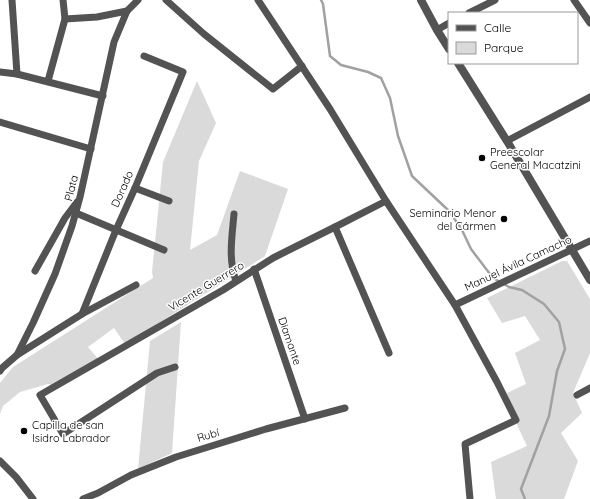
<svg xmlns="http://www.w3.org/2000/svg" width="590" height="499" font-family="Quicksand,sans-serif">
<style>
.green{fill:#dadada}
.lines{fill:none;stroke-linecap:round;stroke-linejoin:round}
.stream{stroke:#a1a1a1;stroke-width:2.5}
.minor{stroke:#535353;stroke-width:7}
.tertiary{stroke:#535353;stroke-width:8}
.poi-dot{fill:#000;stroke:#fff;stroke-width:1.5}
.labels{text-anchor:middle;stroke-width:3;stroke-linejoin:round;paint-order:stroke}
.poi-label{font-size:11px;fill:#000;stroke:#fff;text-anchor:start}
.street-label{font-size:11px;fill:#000;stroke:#fff}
</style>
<rect width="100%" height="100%" fill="#fff"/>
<g class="green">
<path d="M197,81l19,42 -17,38 -9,89 27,-15 23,-64 48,18 -23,67 -140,88 -11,-16 -26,19 11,13 -45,26 -6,-2 -28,8 -17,14 -3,8v-31l13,-16 140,-89 -1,-6 11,-110z"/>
<path d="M562,261h5l23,38v54l-17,40 9,20 -21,20 17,28 -14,38h-68l-5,-37 36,-16 -9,-19 -11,-34 19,-9 -11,-31 25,-13 -15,-24 -23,7 -15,-25z"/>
<path d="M181,322l-9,131 -34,16 12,-128z"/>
</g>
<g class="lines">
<path class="stream" d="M321,0l2,4 7,52 11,9 27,7 13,6 9,20 8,38 14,40 36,34 13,18 10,21 22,29 16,9 13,3 22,14 15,18 6,27 -8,22 -8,45 -28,73 4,10"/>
<g class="minor">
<path d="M12,0l5,74"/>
<path d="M166,0l38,34 69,55 29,-23"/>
<path d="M258,0l72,109 56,92 69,104 42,77 19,38 -51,24 5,55"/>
<path d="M574,0l16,23"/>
<path d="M469,13l26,-13"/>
<path d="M65,19l32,-2 30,-6"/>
<path d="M437,30l12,-7"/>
<path d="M0,72l17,2 86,22"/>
<path d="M48,81l17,-62 -2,-19"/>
<path d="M0,122l91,27"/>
<path d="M507,141l83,-44"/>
<path d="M135,188l34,13"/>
<path d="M76,213l88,37"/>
<path d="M234,214c-2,23 -6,45 2,67"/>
<path d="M335,227l54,126"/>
<path d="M254,269l51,150"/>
<path d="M35,271l30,-53 12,-16"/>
<path d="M455,305l135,-64"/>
<path d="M82,314l34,-84 19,-42 48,-116 -39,-16"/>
<path d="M17,355l65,-41 54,-29"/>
<path d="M175,367l-18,6 -94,61 -23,-39 183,-105 50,-32 62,-31 51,-26"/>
<path d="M0,371l2,-3 15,-13 16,-32 22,-49 17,-48 8,-29 34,-155 13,-31 11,-11"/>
<path d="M577,395l13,-7"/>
<path d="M0,461l16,16 17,22"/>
<path d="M83,499l15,-6 33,-18 45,-18 90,-28 79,-21"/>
</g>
<g class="tertiary">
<path d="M421,0l16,30 12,19"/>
<path d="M458,63l49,78 83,139"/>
</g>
</g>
<g class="poi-dot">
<circle cx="482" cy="158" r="4"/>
<circle cx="504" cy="219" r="4"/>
<circle cx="24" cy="431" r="4"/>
</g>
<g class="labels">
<g class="poi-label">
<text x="490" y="156">Preescolar<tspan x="490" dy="13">General Macatzini</tspan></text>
<text x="496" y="217" text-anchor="end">Seminario Menor<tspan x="496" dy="13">del Cármen</tspan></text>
<text x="32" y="429">Capilla de san<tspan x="32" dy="13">Isidro Labrador</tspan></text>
</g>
<g class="street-label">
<text transform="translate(71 188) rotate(-76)" y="4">Plata</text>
<text transform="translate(122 189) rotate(-66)" y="4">Dorado</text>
<text transform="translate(518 263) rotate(-25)" y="4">Manuel Ávila Camacho</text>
<text transform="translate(206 286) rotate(-31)" y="4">Vicente Guerrero</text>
<text transform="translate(290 341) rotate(71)" y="4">Diamante</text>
<text transform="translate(208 435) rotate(-17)" y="4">Rubí</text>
</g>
</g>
<rect x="448" y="12" width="130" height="52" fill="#ffffff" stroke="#999999"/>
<rect x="456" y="25" width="20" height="6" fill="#535353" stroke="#999999"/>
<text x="484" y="32" font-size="12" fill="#000000">Calle</text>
<rect x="456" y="42" width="20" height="12" fill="#dadada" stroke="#999999"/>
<text x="484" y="52" font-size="12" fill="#000000">Parque</text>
</svg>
